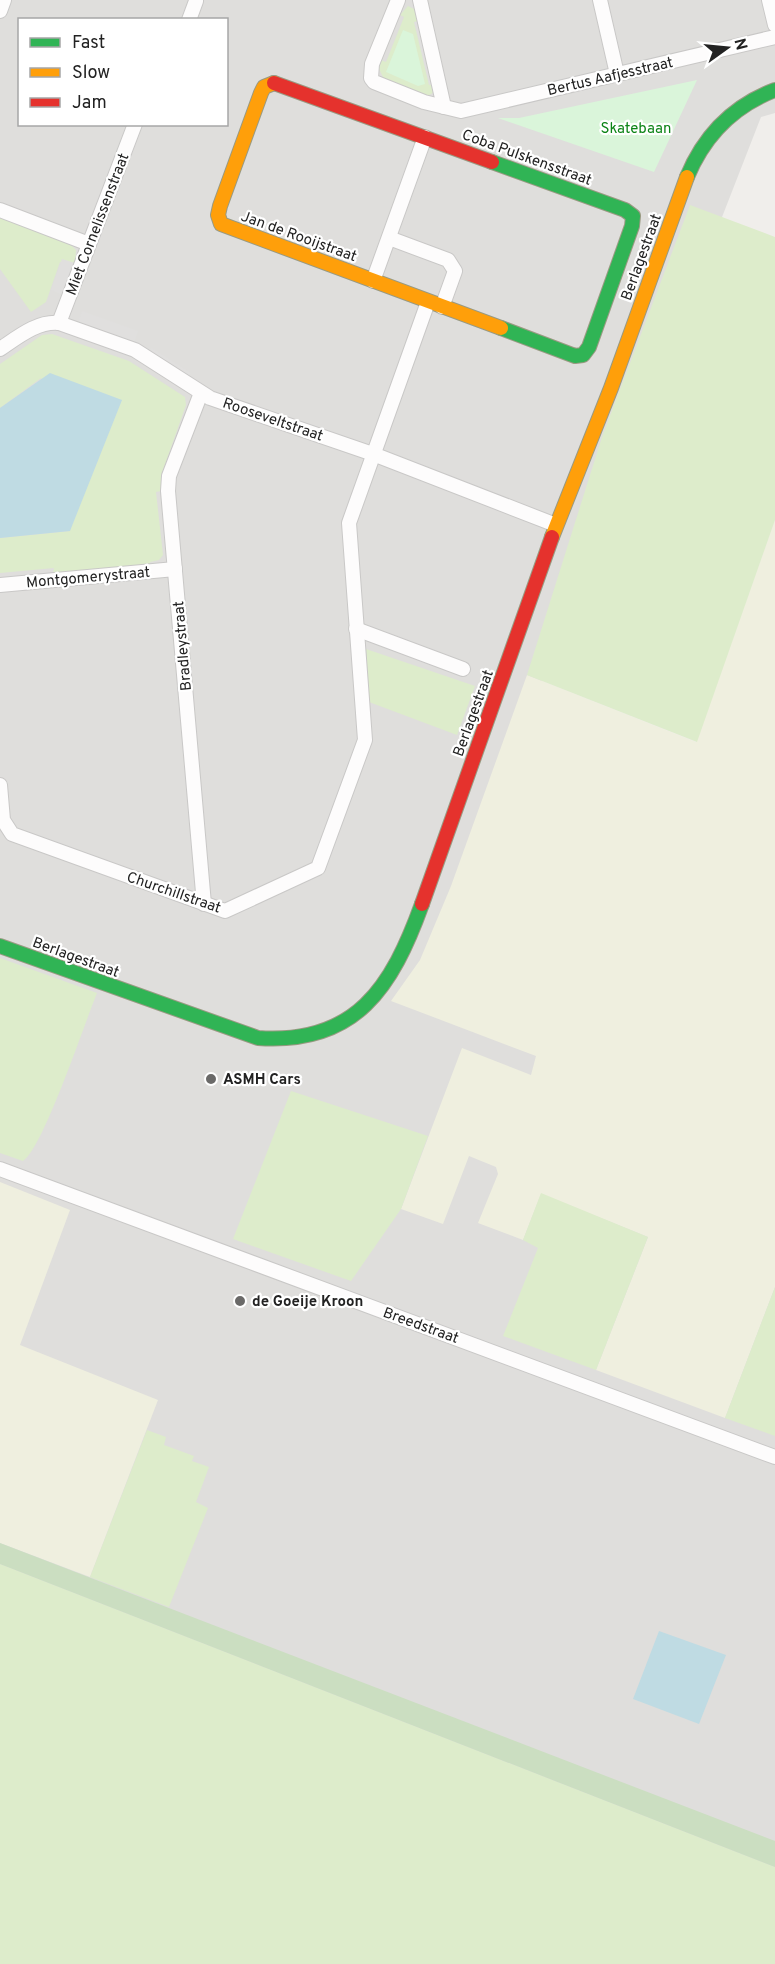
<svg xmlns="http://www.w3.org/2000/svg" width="775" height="1964" font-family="Overpass,sans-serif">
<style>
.residential{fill:#dfdedc;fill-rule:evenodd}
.farmland{fill:#efefdf}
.grass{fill:#ddeccb}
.forest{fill:#cbdec1}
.park{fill:#daf5da}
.parking{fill:#e0dfde}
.water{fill:#bfdbe3}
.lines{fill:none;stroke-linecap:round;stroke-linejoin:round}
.street-casing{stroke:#c9c8c7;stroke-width:16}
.fast-casing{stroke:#999a82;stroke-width:16}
.slow-casing{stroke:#999a82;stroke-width:16}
.jam-casing{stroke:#999a82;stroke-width:16}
.street{stroke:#fdfcfc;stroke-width:14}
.fast{stroke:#30b455;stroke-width:14}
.slow{stroke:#ff9f0a;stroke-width:14}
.jam{stroke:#e5322d;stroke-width:14}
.poi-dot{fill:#6a6968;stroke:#fff;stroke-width:2}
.labels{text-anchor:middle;stroke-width:4.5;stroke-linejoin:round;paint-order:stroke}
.street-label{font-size:15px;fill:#222;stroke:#fff}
.park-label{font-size:15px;fill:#0c8416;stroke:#fff}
.poi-label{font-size:15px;font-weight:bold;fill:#222;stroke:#fff;text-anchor:start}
</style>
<rect width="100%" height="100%" fill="#f0eeeb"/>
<path class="residential" d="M0,0h775v113l-14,4 -338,868 352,138v815l-775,-298zM20,20h206v104h-206z"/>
<g class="farmland">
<path d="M775,520v767l-50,131 -129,-48 52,-133 -107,-43 -18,46 -45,-17 20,-49 -2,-7 -27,-11 -26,68 -42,-15 61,-161 69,27 5,-19 -145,-55 29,-41 31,-74 76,-211 169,67z"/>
<path d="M0,1182l70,28 -50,135 138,55 -68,177 -90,-34z"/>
</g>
<g class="grass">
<path d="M408,6l8,4 3,11 -4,1 19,62v8l-6,4 -44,-17 -5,-10 2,-9 5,2 18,-45 -4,-2z"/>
<path d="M690,205l85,32v283l-78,222 -170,-67 75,-238z"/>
<path d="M0,218l68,24 8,8 -1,13 -15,-1 -14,40 -15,10 -31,-43z"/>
<path d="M52,334l77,27 56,36 1,8 -24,68 -1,18 -5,1 7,63 -4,5 -9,2v3l-97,8 1,-5 -54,5v-35l70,-7 -29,-153 -41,30v-44l42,-29z"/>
<path d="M366,649l109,37 -18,49 -88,-33z"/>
<path d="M0,958l97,35c-12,29 -54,156 -74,168l-23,-8z"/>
<path d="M291,1091l137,45 -27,73 -50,72 -118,-42z"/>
<path d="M541,1193l107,44 -52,133 -93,-34 35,-88 -15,-8z"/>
<path d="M775,1287v149l-50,-18z"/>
<path d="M147,1430l19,7 -2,8 30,11 -2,5 17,6 -13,35 12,6 -39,99 -79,-30z"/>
<path d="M0,1564l775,303v97h-775z"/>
</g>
<path class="forest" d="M0,1543l775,298v26l-775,-303z"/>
<g class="park">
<path d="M403,30l10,4 12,50 -7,2 -32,-14z"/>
<path d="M697,80l-43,92 -156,-54h21z"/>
</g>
<g class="parking">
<path d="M419,21l15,63 -5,1 -15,-63z"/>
<path d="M62,259l13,4 -12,32 -12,-5z"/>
<path d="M82,311l56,20 -4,12 -56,-21z"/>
<path d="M152,348l39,25 -3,3 -39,-25z"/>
</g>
<g class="water">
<path d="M50,373l72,27 -52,131 -70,7v-130z"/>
<path d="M659,1631l67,24 -27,69 -66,-25z"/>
</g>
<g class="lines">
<g class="street-casing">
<g id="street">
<path d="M398,0l-26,64 -1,14 3,4 50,20 37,9 314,-74"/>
<path d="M420,0l24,107"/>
<path d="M600,0l17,74"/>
<path d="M769,0l6,25"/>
<path d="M0,11l4,-11"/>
<path d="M189,20l7,-19"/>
<path d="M0,210l89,34"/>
<path d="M389,238l59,22 7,11 -13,36"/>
<path d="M373,281l52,-144"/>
<path d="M59,323l76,-199"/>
<path d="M0,349c18,-12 37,-28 59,-26l76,27 75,48 163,56 183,71"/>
<path d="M201,393l-32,83 -1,15 36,413"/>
<path d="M0,585l175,-16"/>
<path d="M356,629l107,40"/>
<path d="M0,785l3,35 9,14 213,77 93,-43 47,-128 -16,-217 79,-221"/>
<path d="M0,1169l775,288"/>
</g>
</g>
<g class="fast-casing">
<g id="fast">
<path d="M492,162l133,48 8,6 -1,10 -43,121 -6,8 -8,1 -74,-28"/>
<path d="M687,177c17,-41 46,-71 88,-87"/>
<path d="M0,946l258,92c98,7 134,-51 164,-134"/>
</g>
</g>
<g class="slow-casing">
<g id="slow">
<path d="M274,83l-10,4 -3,6 -41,113 -2,9 3,9 280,104"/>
<path d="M552,537l59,-149 76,-211"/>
</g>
</g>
<g class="jam-casing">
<g id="jam">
<path d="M274,83l218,79"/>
<path d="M422,904l130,-367"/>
</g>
</g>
<use href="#street" class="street"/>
<use href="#fast" class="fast"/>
<use href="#slow" class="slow"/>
<use href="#jam" class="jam"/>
</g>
<g class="poi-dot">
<circle cx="211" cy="1079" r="6"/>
<circle cx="240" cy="1301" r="6"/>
</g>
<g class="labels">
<g class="street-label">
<text transform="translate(610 76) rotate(-13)" y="5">Bertus Aafjesstraat</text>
<text transform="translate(527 157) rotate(20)" y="5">Coba Pulskensstraat</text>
<text transform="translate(97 224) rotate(-69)" y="5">Miet Cornelissenstraat</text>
<text transform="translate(299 236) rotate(20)" y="5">Jan de Rooijstraat</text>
<text transform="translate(641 257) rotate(-70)" y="5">Berlagestraat</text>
<text transform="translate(273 419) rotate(19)" y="5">Rooseveltstraat</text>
<text transform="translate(88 577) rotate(-5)" y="5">Montgomerystraat</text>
<text transform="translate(182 646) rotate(-95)" y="5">Bradleystraat</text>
<text transform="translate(473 713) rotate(-70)" y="5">Berlagestraat</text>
<text transform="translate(174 892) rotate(19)" y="5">Churchillstraat</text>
<text transform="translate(76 957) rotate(20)" y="5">Berlagestraat</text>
<text transform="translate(421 1325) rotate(20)" y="5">Breedstraat</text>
</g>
<g class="park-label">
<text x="636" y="133">Skatebaan</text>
</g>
<g class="poi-label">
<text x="223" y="1084">ASMH Cars</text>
<text x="252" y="1306">de Goeije Kroon</text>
</g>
</g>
<rect x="18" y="18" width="210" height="108" fill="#ffffff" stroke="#a7a7a7" stroke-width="1.5"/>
<rect x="30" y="38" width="30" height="9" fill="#30b455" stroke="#a7a7a7" stroke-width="1.5"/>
<text x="72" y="48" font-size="18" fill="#222222">Fast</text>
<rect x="30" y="68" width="30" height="9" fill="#ff9f0a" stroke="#a7a7a7" stroke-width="1.5"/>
<text x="72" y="78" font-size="18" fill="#222222">Slow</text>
<rect x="30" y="98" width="30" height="9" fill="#e5322d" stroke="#a7a7a7" stroke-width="1.5"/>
<text x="72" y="108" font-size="18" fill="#222222">Jam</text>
<g transform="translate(727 48) rotate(75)" stroke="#ffffff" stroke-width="4.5" paint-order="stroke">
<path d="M0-4.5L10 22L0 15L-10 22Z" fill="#222222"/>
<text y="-9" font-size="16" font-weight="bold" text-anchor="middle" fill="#222222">N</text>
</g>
</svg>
